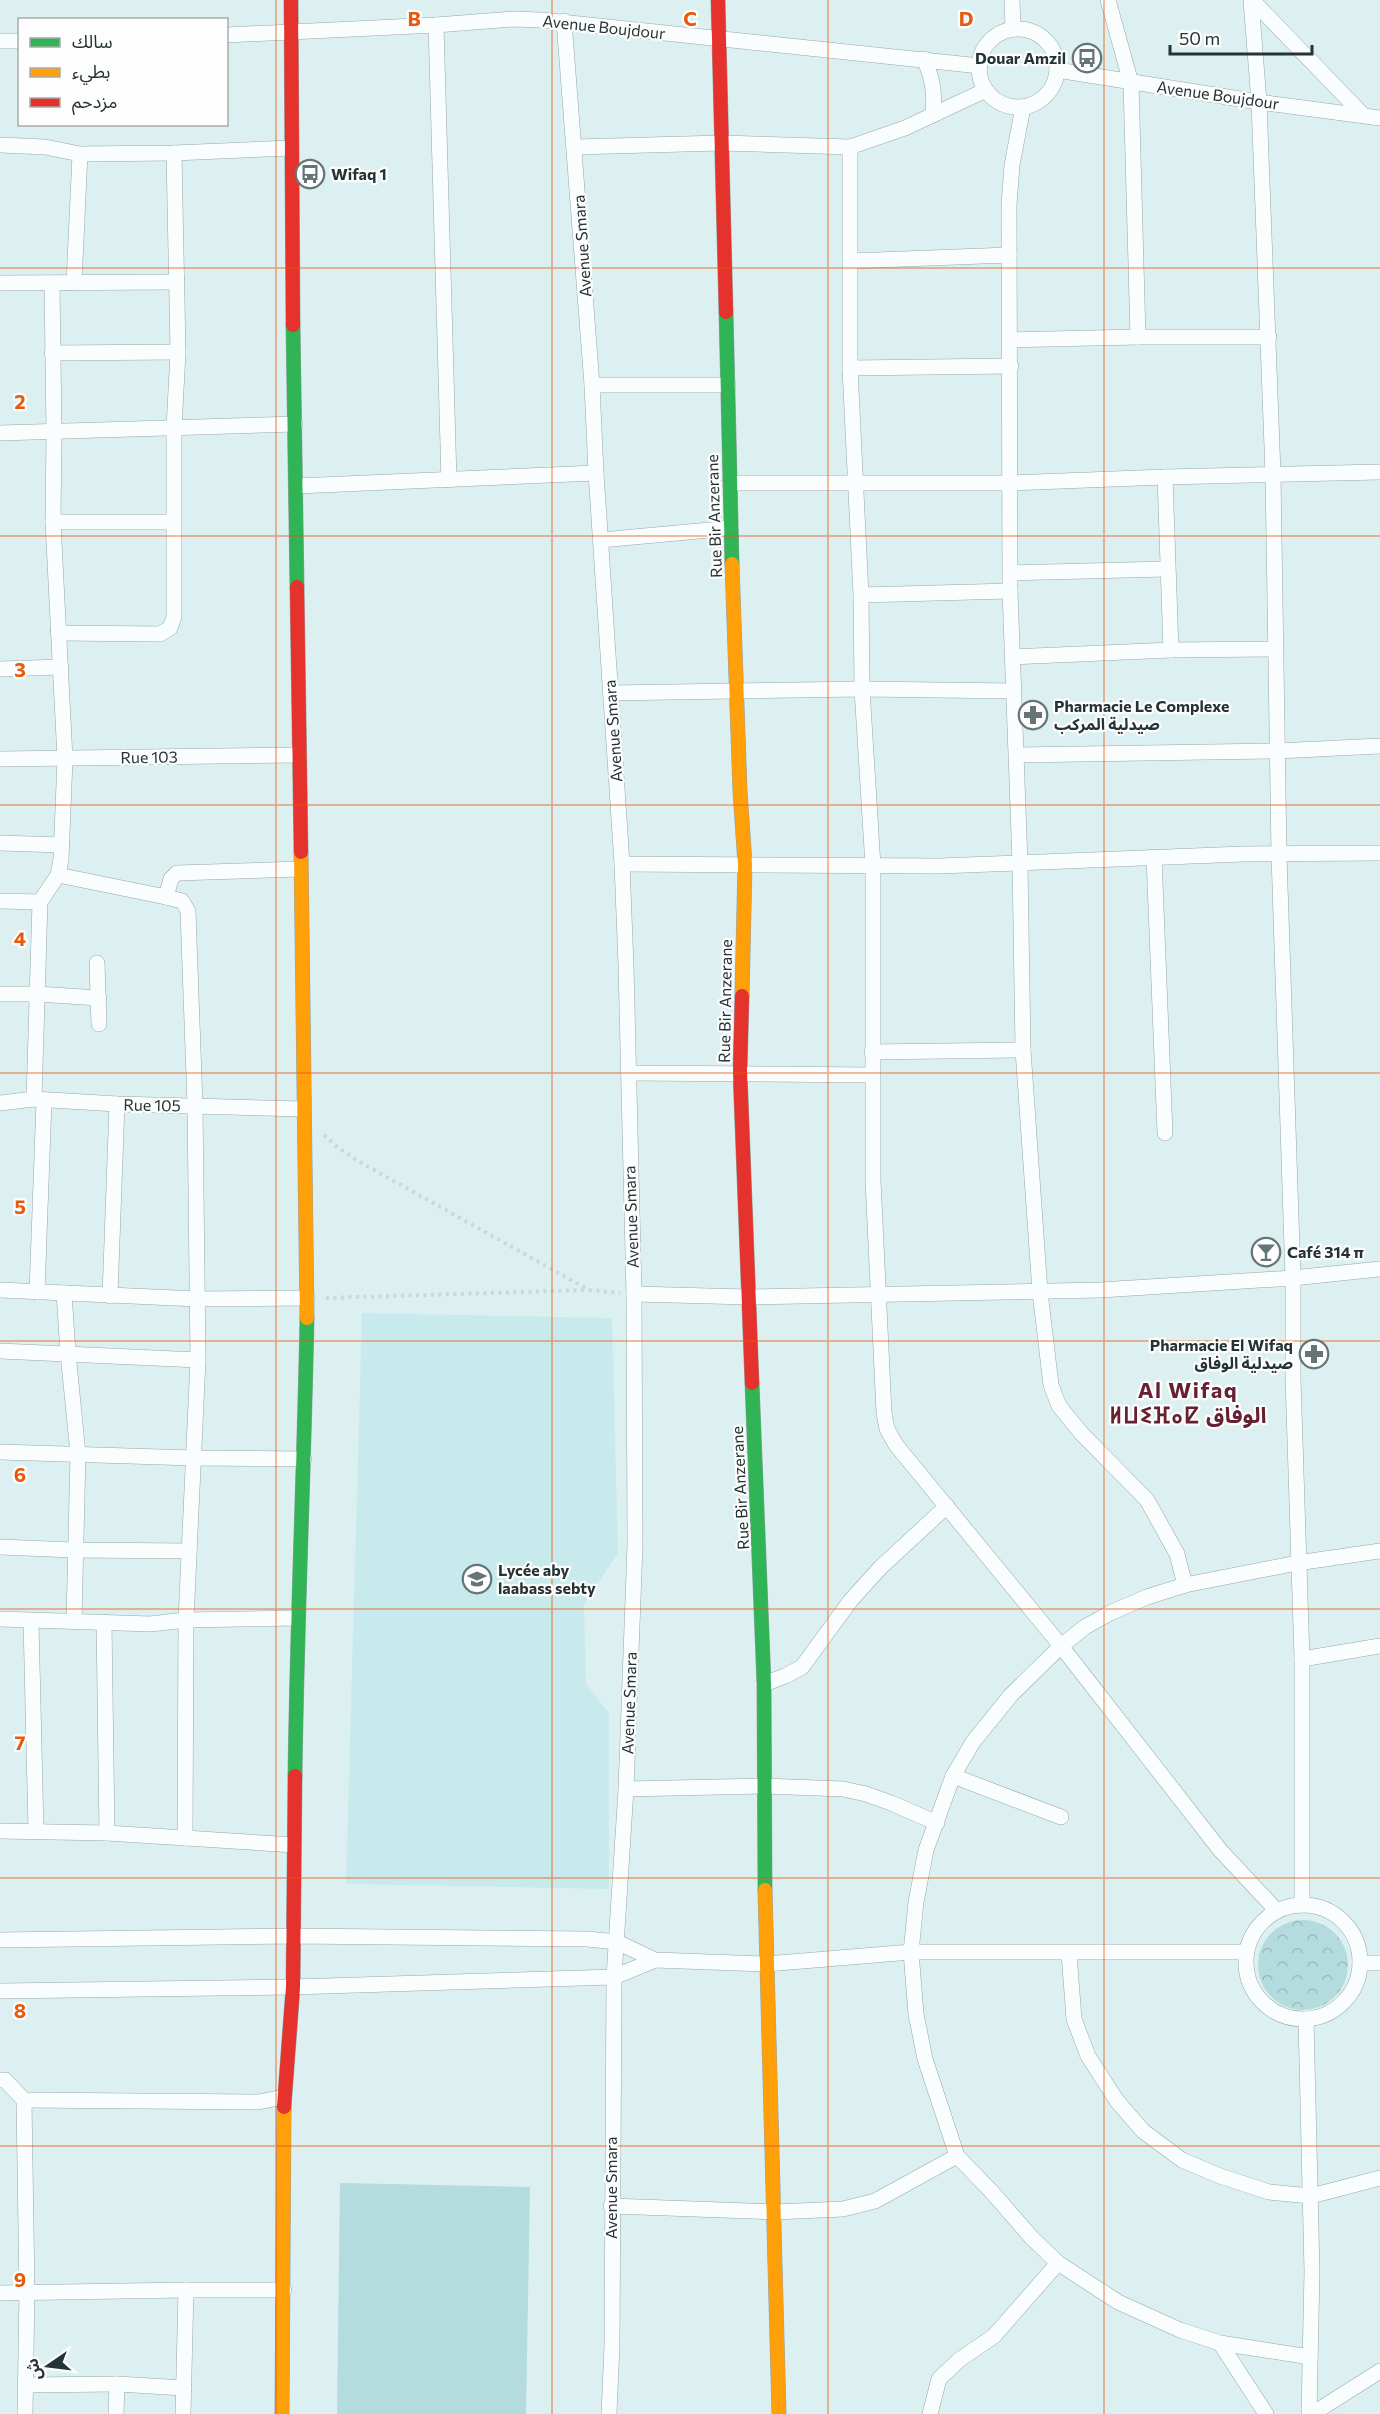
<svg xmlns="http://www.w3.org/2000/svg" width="1380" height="2414" font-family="Commissioner,'Noto Sans Arabic','Noto Sans Tifinagh',sans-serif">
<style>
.built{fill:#c8eaec}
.grass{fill:#b4dbdd}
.park{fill:url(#park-crowns)}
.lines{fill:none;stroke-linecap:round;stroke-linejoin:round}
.street-casing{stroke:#97a6a8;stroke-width:16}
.fast-casing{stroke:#97a6a8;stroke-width:15}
.slow-casing{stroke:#97a6a8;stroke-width:15}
.jam-casing{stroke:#97a6a8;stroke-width:15}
.path{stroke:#d0d6d7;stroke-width:4;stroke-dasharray:3 4.5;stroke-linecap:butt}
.street{stroke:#fafdfd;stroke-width:15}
.fast{stroke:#30b455;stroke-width:14}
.slow{stroke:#ff9f0a;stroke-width:14}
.jam{stroke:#e5322d;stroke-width:14}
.grid{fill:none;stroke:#e8590c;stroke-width:1.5;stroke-opacity:0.55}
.labels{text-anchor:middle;stroke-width:4.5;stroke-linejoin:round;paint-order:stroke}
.street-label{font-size:16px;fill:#253334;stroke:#fdfdfd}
.poi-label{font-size:16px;font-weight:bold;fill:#253334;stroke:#fdfdfd;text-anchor:start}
.district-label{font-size:22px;font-weight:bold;letter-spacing:1.5px;fill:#652032;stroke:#fdfdfd}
.grid-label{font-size:20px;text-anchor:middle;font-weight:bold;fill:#e8590c;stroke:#fdfdfd;stroke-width:4.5;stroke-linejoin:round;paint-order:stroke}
</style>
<defs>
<pattern id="park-crowns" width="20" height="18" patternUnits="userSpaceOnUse" patternTransform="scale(1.5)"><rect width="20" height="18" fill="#b4dbdd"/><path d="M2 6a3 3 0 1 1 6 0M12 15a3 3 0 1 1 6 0" fill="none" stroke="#9bbcbe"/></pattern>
</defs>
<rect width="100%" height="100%" fill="#dcf0f2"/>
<path class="built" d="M362,1313l250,5 6,235 -34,51 2,80 23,29v176l-263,-5z"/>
<path class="grass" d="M340,2183l190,4 -4,227h-189z"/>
<circle class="park" cx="1303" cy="1965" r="45"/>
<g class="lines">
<g class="street-casing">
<g id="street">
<path d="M1012,0l1,29"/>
<path d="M1108,0l23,83 7,254"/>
<path d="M1251,0l8,102 14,372 6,381 14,423v100l9,281v246"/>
<path d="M1252,0l111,115"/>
<path d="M564,21l28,364 4,88 26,391 4,102 8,328 1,251 -9,244 -12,188 -2,368 -3,69"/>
<path d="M436,25l13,455"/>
<circle cx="1018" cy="68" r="39"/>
<path d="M226,35l210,-10 78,-6 27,1 439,46"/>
<path d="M0,41h20"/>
<path d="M924,59c9,20 11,35 9,56"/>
<path d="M1057,70l202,32 121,16"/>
<path d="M1023,107l-11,58 -3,40 1,386 10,272 3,187 17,242 11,93 8,21 23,28 65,66 30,54 8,31"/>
<path d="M0,145l45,2 35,7 -6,129"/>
<path d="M575,147l146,-4 129,4 55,-19 81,-38"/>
<path d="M850,147v221l11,227 1,94 11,177v314l11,233 3,16 9,16 165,201 159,204 57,61"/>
<path d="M80,154l94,-1 117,-5"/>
<path d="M850,261l159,-6"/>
<path d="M0,283l177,-1"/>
<path d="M1010,340l128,-3h131"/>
<path d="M52,353l126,-1"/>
<path d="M850,368l161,-2"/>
<path d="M592,385h136"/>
<path d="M0,433l295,-9"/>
<path d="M1165,477l6,173"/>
<path d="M730,483h281l154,-6 215,-5"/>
<path d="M297,486l299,-13"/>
<path d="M53,522h120"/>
<path d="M601,540l130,-12"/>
<path d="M1011,573l156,-4"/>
<path d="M861,595l149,-4"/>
<path d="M58,633l102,1 10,-6 4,-11v-189l4,-76 -4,-199"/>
<path d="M1013,657l158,-7 104,-1"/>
<path d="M0,669l61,-2"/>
<path d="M611,693l251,-4 151,2"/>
<path d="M1017,755l260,-4 103,-5"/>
<path d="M0,759l299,-4"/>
<path d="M0,843l62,2"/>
<path d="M1154,857l11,276"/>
<path d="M622,864l317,2 304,-12 137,-1"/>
<path d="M58,875l108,22 16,4 6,10 7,194 3,255 -12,260 -1,218"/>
<path d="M166,897l5,-18 6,-6 124,-4"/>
<path d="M0,901l40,1"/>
<path d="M97,963l2,61"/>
<path d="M0,994h37l62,4"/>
<path d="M872,1052l151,-2"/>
<path d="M629,1073l243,2"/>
<path d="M34,1099l6,-197 18,-27 3,-16 4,-100 -12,-237 1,-89 -2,-149"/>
<path d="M0,1103l34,-4 83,5 186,5"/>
<path d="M0,1290l197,9 110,-1"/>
<path d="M37,1292l7,-191"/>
<path d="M64,1293l4,60 10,101 -4,167"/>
<path d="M634,1294l114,3 352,-7 193,-12 87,-9"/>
<path d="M110,1296l7,-192"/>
<path d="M0,1351l198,9"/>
<path d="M0,1452l194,6 110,1"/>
<path d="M0,1547l74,3 115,1"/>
<path d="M0,1619l150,5 36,-4 111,-2"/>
<path d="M31,1621l5,210"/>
<path d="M104,1622l3,211"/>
<path d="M1302,1659l78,-13"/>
<path d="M764,1684l21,-8 17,-9 49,-67 30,-33 66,-61"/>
<path d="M953,1776l108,41"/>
<path d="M626,1789l138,-3 79,3 23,5 25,9 46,20"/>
<path d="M0,1831l107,2 187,12"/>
<circle cx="1303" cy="1962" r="57"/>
<path d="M0,1940l294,-4 293,3 30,3 38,18 111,4 145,-12h335"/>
<path d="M1069,1953l5,66 14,37 29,45 26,30 39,29 38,16 49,16 42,4 69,-18"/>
<path d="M1360,1963h20"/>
<path d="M0,1991l293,-4 321,-10 41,-17"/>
<path d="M1306,2019l6,252 -3,143"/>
<path d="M0,2080h5l19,20 3,192 -2,122"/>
<path d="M24,2100l234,2 26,-5"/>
<path d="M611,2206l164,6 68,-3 32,-8 82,-45"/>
<path d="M0,2293l186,-3"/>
<path d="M1220,2343l46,71"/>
<path d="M1310,2357l-90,-14 -40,-13 -62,-28 -60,-39 -27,-26 -40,-46 -34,-35 -32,-97 -9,-45 -5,-62 5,-50 10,-52 27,-74 20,-34 38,-47 50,-49 24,-19 25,-14 37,-16 38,-12 112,-22 83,-12"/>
<path d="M26,2385l91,-1"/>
<path d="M116,2414l1,-30 67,4"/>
<path d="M183,2414l3,-124h98"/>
<path d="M930,2414l9,-35 20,-19 35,-24 64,-73"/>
<path d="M1312,2414l68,-43"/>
</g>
</g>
<g class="fast-casing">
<g id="fast">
<path d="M726,312l6,252"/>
<path d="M293,325l4,262"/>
<path d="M752,1383l12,301 1,206"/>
<path d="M295,1776c2,-153 9,-305 12,-458"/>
</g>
</g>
<g class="slow-casing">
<g id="slow">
<path d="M732,564l8,227 5,73 -3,132"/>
<path d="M301,852l6,466"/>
<path d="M765,1890l14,524"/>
<path d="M282,2414l2,-307"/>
</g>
</g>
<g class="jam-casing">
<g id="jam">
<path d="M291,0l2,325"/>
<path d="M718,0l8,312"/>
<path d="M297,587l4,265"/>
<path d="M742,996l-2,76 12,311"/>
<path d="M284,2107l9,-120 2,-211"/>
</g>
</g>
<g class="path">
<path d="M324,1135l13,12 21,14 231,129 31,3"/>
<path d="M326,1298l262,-8"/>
</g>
<use href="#street" class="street"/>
<use href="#fast" class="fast"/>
<use href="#slow" class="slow"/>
<use href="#jam" class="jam"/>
</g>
<path class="grid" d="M276,0v2414M552,0v2414M828,0v2414M1104,0v2414M0,268h1380M0,536h1380M0,805h1380M0,1073h1380M0,1341h1380M0,1609h1380M0,1878h1380M0,2146h1380"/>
<defs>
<g id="bus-ring" transform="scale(1.5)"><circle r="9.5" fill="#fdfdfd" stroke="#657576" stroke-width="1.5"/><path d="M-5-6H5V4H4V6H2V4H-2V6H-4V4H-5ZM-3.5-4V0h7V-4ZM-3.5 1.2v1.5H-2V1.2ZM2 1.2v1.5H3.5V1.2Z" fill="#657576"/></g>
<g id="pharmacy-ring" transform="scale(1.5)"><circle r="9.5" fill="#fdfdfd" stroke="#657576" stroke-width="1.5"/><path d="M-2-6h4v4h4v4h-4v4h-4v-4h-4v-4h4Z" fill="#657576"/></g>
<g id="bar-ring" transform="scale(1.5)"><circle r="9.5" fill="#fdfdfd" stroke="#657576" stroke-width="1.5"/><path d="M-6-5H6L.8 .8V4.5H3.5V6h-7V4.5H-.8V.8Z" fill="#657576"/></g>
<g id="school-ring" transform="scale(1.5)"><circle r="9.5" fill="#fdfdfd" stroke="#657576" stroke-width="1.5"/><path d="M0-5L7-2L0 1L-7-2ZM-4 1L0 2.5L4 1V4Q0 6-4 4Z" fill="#657576"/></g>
</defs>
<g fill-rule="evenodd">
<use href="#bus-ring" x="1087" y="58"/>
<use href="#bus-ring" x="310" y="174"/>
<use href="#pharmacy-ring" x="1033" y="715"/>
<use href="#bar-ring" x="1266" y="1252"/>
<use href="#pharmacy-ring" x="1314" y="1354"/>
<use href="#school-ring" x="477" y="1579"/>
</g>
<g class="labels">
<g class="street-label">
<text transform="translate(604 27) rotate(6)" y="6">Avenue Boujdour</text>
<text transform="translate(1218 95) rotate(8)" y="6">Avenue Boujdour</text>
<text transform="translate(582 246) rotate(-94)" y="6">Avenue Smara</text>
<text transform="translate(714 516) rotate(-92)" y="6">Rue Bir Anzerane</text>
<text transform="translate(613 731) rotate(-94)" y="6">Avenue Smara</text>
<text transform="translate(149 757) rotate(-1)" y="6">Rue 103</text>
<text transform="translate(725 1001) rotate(-89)" y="6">Rue Bir Anzerane</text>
<text transform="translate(152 1105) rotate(1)" y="6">Rue 105</text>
<text transform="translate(631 1217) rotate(-92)" y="6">Avenue Smara</text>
<text transform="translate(740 1488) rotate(-93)" y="6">Rue Bir Anzerane</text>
<text transform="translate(629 1703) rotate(-88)" y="6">Avenue Smara</text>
<text transform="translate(611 2188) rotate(-90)" y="6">Avenue Smara</text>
</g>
<g class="poi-label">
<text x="1066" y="64" text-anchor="end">Douar Amzil</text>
<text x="331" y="180">Wifaq 1</text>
<text x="1054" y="712">Pharmacie Le Complexe<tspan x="1054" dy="18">صيدلية المركب</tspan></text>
<text x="1287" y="1258">Café 314 π</text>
<text x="1293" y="1351" text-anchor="end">Pharmacie El Wifaq<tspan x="1293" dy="18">صيدلية الوفاق</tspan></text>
<text x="498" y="1576">Lycée aby<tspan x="498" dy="18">laabass sebty</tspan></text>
</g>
<g class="district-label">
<text x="1188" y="1398">Al Wifaq<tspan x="1188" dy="25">ⵍⵡⵉⴼⴰⵇ الوفاق</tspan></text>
</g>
</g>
<g class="grid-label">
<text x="414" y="26">B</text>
<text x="690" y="26">C</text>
<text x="966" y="26">D</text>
<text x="20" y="409">2</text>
<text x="20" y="677">3</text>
<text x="20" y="946">4</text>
<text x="20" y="1214">5</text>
<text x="20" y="1482">6</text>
<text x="20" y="1750">7</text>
<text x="20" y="2018">8</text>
<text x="20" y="2287">9</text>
</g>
<rect x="18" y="18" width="210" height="108" fill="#fdfdfd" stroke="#a7acad" stroke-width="1.5"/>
<rect x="30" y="38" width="30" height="9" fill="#30b455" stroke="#a7acad" stroke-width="1.5"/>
<text x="72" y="48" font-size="18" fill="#253334">سالك</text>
<rect x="30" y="68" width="30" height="9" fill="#ff9f0a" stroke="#a7acad" stroke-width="1.5"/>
<text x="72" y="78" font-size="18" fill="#253334">بطيء</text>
<rect x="30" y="98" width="30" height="9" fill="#e5322d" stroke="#a7acad" stroke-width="1.5"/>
<text x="72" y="108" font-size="18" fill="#253334">مزدحم</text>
<g transform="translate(48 2366) rotate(256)" stroke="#fdfdfd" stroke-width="4.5" paint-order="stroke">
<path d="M0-4.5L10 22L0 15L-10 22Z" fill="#253334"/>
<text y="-9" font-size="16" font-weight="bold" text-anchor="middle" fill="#253334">ش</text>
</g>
<path d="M1170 45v9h142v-9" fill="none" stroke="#253334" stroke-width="3"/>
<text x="1179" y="45" font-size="18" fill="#253334" stroke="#fdfdfd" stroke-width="4.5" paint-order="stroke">50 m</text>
</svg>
